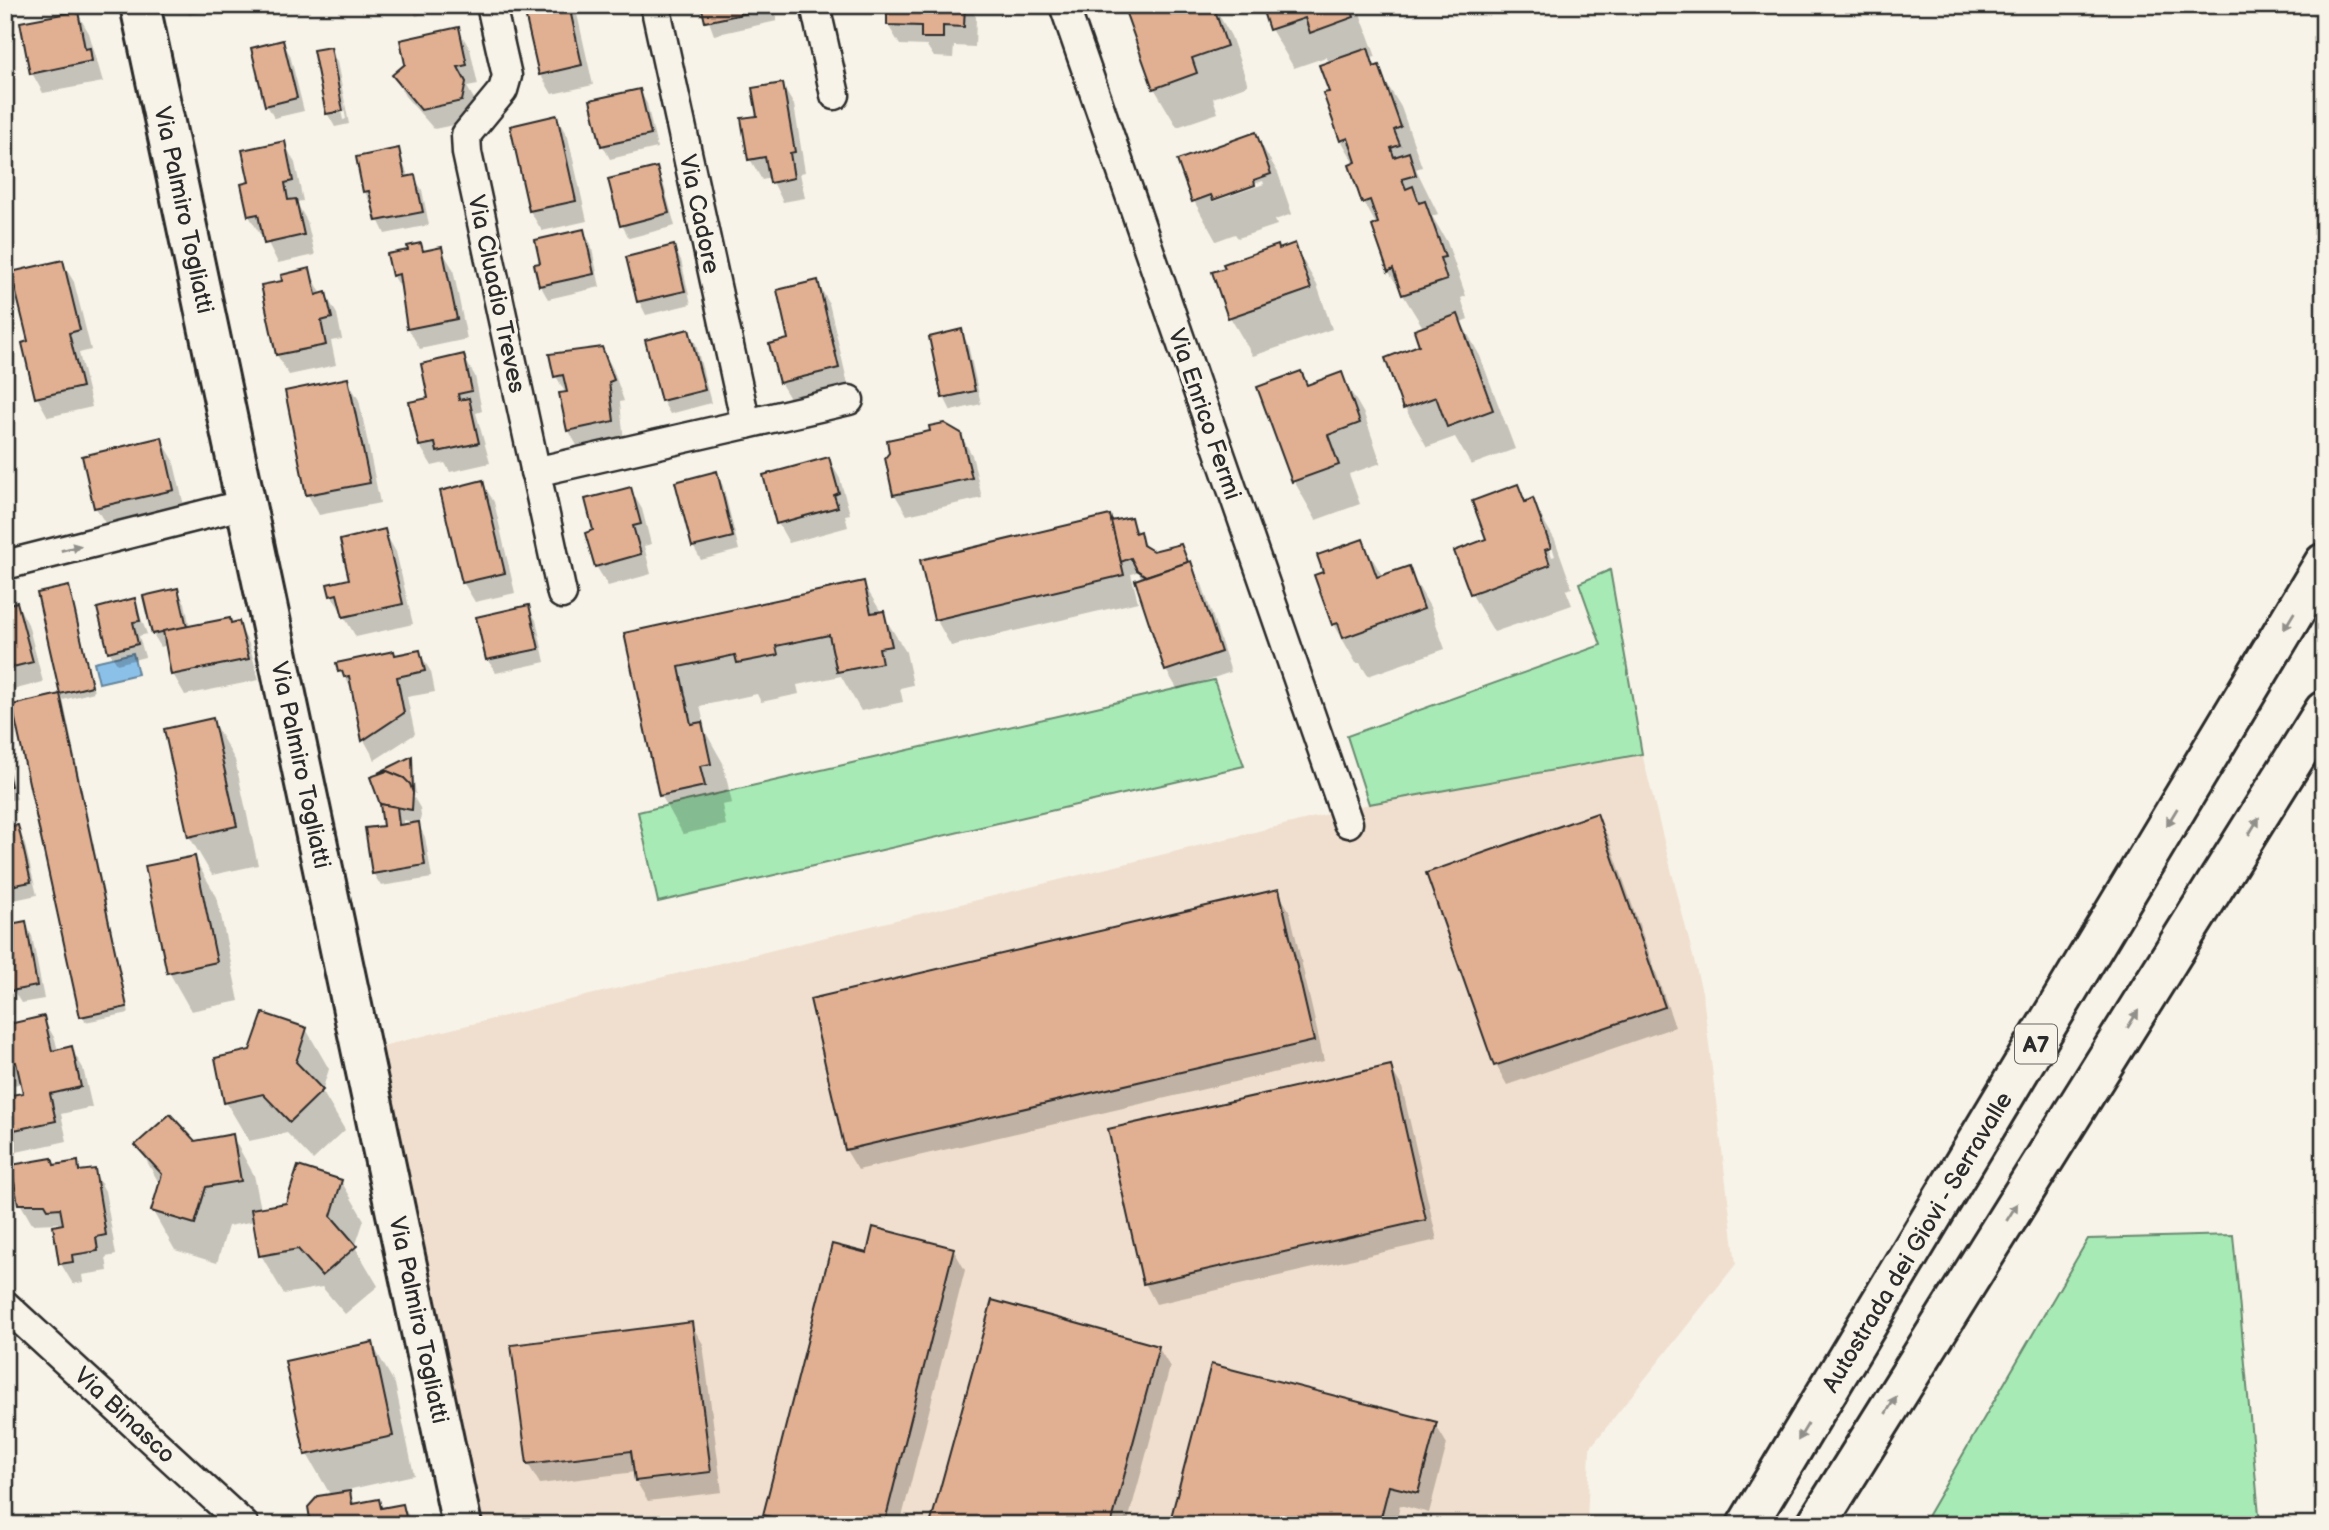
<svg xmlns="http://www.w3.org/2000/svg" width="2329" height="1530" font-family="'Balsamiq Sans',sans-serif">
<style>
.built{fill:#f0dfce}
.green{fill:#a7eab5;stroke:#698a70;stroke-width:2}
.water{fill:#8bc1e9;stroke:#65859d;stroke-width:2}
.shadow{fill:#0003;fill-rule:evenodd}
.building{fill:#e1b092;stroke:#2b2b2b;stroke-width:2}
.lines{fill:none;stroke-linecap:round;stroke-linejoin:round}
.street-casing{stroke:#2b2b2b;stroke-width:33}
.secondary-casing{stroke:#2b2b2b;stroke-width:44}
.highway-casing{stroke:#2b2b2b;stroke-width:44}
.street{stroke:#f7f3e8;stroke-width:28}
.secondary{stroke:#f7f3e8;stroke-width:38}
.highway{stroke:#f7f3e8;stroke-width:38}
.oneway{fill:#918f8a}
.labels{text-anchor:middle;stroke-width:7;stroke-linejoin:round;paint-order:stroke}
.shield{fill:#f7f3e8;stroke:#686764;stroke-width:2}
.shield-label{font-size:23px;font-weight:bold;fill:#2b2b2b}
.street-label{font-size:24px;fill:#2b2b2b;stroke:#f7f3e8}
</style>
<rect width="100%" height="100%" fill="#f7f3e8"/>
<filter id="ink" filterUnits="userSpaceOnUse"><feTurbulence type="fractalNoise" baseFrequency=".0143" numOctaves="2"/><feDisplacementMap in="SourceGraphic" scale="14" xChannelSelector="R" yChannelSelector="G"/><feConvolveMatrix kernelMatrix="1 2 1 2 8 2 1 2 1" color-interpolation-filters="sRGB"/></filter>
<g filter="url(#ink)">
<path class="built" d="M1642,754l61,242 33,268 -146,184 -3,77h-1107l-110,-476 999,-245z"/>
<g class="green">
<path d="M1610,570l32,184 -273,50 -22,-68 254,-91 -22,-62z"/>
<path d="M1214,680l30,86 -586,136 -20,-90z"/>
<path d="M2233,1235l27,290h-338l166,-286z"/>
</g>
<path class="water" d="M133,653l5,21 -39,9 -5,-21z"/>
<g class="shadow">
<path d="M184,5h49l-44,10z"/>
<path d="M410,5h46v1l-40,10z"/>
<path d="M525,5h50l18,80 -41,9 -12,-20z"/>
<path d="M703,5h71l3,16 -63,14z"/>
<path d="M889,5h80l7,12 -1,30 -21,-1 -1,12 -19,-1 -7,-11 -27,-1 -12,-20z"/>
<path d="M1213,5l18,31 17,49 -35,13 5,15 -41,14 -23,-39z"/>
<path d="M1262,5h95l19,52 -5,1 30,49 21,60 -6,2 22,45 -6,2 15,26 19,54 -5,2 7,21 -7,3 19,34 35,93 -44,16 -16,-28 -28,10 -22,-39 19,-79 -35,-57 -15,-45 3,-1 -13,-24 -9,-38 -14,-24 -10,-47 -1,-30 -4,-6 -32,11 -23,-39z"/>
<path d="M77,13l12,20 14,49 -60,11 -11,-20z"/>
<path d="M458,29l12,20 8,36 -11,2 10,17 -4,17 -39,8 -29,-33 -11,-20z"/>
<path d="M282,42l8,13 14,56 -30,7 -7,-13z"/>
<path d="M330,49l7,13 12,62 -14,3 -8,-14zM331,61h4l11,58 -3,1z"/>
<path d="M782,85l12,20 11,67 -5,1 5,25 -22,4 -12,-24 -9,2 -12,-21 9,-42z"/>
<path d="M640,91l7,13 10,44 -47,11 -7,-13 -11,-44z"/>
<path d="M556,117l12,20 19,84 -45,10 -12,-20 -18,-84z"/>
<path d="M1255,134l23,39 14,41 -17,6 2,5 -39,13 -3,-4 -19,7 -22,-40 -15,-40zM1263,181l1,3 -52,18v-4z"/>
<path d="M284,143l11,20 8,38 -7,1 11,19 8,34 -37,8 -14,-28 -3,1 -12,-20 2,-33z"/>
<path d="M398,150l11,28 5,-1 8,13 7,35 -44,9 -20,-42 -7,-34z"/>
<path d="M656,169l7,13 12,44 -46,12 -7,-13z"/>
<path d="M583,231l8,13 9,43 -52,12 -8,-14 2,-21z"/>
<path d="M420,245l4,7 17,-3 12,20 14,70 -47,10 -12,-21 -4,-35 -11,-18 17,-24z"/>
<path d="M1294,245l23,40 15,44 -79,27 -23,-39z"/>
<path d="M673,247l8,13 10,44 -45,11 -7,-14z"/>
<path d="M62,262l12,20 17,68 -12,3 13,54 -44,10 -11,-20 -7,-55z"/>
<path d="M309,270l13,25 3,-1 12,20 5,25 -11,2 5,24 -47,10 -12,-20 7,-73z"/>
<path d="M817,282l12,21 20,86 -57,13 -12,-20z"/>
<path d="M688,331l8,13 15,59 -41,11 -8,-14z"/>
<path d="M961,331l7,14 13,59 -30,7 -7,-14z"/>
<path d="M602,349l11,20 11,32 -4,1 4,40 -44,9 -11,-20 -3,-37 -10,-18z"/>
<path d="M463,356l12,20 7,35 -6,2 14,50 -40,9 -5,-9 -13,3 -12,-20 10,-47z"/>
<path d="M1301,373l7,13 33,-11 23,39 17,49 -32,11 11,30 -44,16 -22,-39z"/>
<path d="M347,380l12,20 21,103 -61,12 -11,-20 -21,-103z"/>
<path d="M960,434l12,21 10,43 -75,17 -12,-20 -8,-36z"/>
<path d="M161,439l12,20 12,51 -77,18 -12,-20 -12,-51z"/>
<path d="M829,459l11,20 10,35 -5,1 3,12 -59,16 -11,-20z"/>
<path d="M716,473l7,13 16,64 -38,10 -8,-14z"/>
<path d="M482,482l12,20 21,91 -40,9 -12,-20z"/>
<path d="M1518,486l9,17 5,-2 23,39 17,48 -6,2 6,15 -78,27 -23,-39 17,-53zM1546,540h4l5,16 -3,1z"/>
<path d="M630,489l12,20 9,35 -7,2 7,28 -43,12 -12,-20 -1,-34z"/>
<path d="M1130,519l18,31 5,3 27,-7 22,38 29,88 -53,18 -12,-20 -27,-99 -8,3 7,28 -187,44 -15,-27 176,-96z"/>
<path d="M384,531l12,21 17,72 -57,13 -24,-41 -3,-10 22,-5z"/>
<path d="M1362,541l21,36 25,-9 22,39 15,42 -77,27 -8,-13h-4l-22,-39 -9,-51z"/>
<path d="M863,583l43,69 7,33 -13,3 3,14 -42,9 -20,-35 -44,9 2,9 -38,8 -4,-8 -57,12 6,27 17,30 9,40 -10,2 4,20 -43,9 -22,-39 -35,-160z"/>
<path d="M68,588l26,104 -31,8 66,313 -44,9 -71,-316 49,-11 -24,-101z"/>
<path d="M177,590l8,13 5,25 40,-8 2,4 6,-1 11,21 10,36 -74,15 -12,-21 -6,-29 -6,2 -8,-13z"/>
<path d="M134,600l13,34 -8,2 6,21 -28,7 -8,-13z"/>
<path d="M17,604l11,20 15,58 -38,10v-85z"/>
<path d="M528,607l8,13 9,42 -49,11 -8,-13 -9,-42z"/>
<path d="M419,652l12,20 4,20 -28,5 8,37 -40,26 -11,-20 -10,-49 -14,-20z"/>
<path d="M212,720l23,40 23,105 -46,10 -23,-39z"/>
<path d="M5,754l12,45 -12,2z"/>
<path d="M411,758l5,36 -6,-3 10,17 1,8 -2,7 -16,-3 1,6 14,-2 7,13 7,41 -51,8 -8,-13 12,-46v-56z"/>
<path d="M1596,816l12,20 67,191 -168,58 -11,-20z"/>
<path d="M17,827l7,14 13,54 -32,7v-72z"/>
<path d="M194,858l23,39 22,104 -48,10 -22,-39z"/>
<path d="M1278,892l12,20 34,149 -466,109 -12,-20 -34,-150z"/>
<path d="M25,923l7,13 12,63 -23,4 -8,-13 -3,-17 -5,1v-47z"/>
<path d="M43,1018l12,21 3,12 13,-3 12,20 9,39 -31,7 6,27 -55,12 -7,-12v-43l20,-4 -3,-11 -17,4v-60z"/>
<path d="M306,1029l23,40 -7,22 23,39 -32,30 -26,-27 -38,8 -23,-39 25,-51z"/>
<path d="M1390,1067l12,20 35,153 -281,64 -11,-21z"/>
<path d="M232,1136l22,39 7,34 27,-5 53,-23 23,39 -9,27 23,39 -33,28 -23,-27 -38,7 -23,-39 -6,-34 -27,5 -11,37 -42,-13 -23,-40 8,-25 -22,-40 56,-2z"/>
<path d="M51,1160l4,6 22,-3 5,9 12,-1 11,20 11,64 -10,2 2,14 -26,4 1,7 -10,2 -12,-20 -3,-41 -26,1 -12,-21z"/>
<path d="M953,1249l12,21 -65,255h-129l-6,-11 103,-259z"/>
<path d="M691,1324l12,20 19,148 -74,9 -12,-20 -1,-9 -95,12 -12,-20z"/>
<path d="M372,1344l23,40 19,91 -67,15 9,15 22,-4 5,8 20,-3 11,19h-101l18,-29 -24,-42z"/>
<path d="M1158,1347l12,20 -43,158h-195z"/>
<path d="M1435,1424l12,20 -18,69 -29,-8 -5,20h-224z"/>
</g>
<g class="building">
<path d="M523,5h46l13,60 -43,10z"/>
<path d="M701,5h69l1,3 -66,14z"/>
<path d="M887,5h78l-1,22 -21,-1v12h-22v-12l-34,-1z"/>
<path d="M1123,5h90l14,41 -35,12 5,15 -44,16z"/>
<path d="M1261,5h89l4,12 -44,16 -5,-15 -36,12z"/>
<path d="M78,11l7,38 5,-1 2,13 -62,13 -10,-52z"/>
<path d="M459,27l8,38 -9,2 8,15 -4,19 -41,9 -29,-35 13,-11 -5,-24z"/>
<path d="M283,40l14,58 -32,8 -14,-58z"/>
<path d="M331,47l12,64 -17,3 -13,-64z"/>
<path d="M1368,48l6,19 5,-2 22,62 -7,3 6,15 -9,3 3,9 15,-5 7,23 -14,4 4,10 7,-3 6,17 6,-2 20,56 -5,1 7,22 -45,15 -9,-26 -5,3 -16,-46 6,-3 -8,-23 -8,3 -13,-38 7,-3 -8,-24 -8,3 -17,-48 6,-1 -10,-27z"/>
<path d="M783,83l12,69 -5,1 4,25 -24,5 -5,-26 -17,3 -7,-42 16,-2 -5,-28z"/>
<path d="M640,89l11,46 -50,11 -11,-46z"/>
<path d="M557,115l19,86 -47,10 -19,-85z"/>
<path d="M1256,132l15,42 -17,6 1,5 -42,15 -2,-5 -19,7 -15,-42z"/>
<path d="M285,141l8,40 -8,2 3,17 8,-1 8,36 -40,9 -6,-30 -10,2 -7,-32 8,-2 -7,-32z"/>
<path d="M399,148l6,29 10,-2 8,37 -47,9 -7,-30 -6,1 -7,-35z"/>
<path d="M657,167l12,46 -49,13 -12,-47z"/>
<path d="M584,229l10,45 -55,12 -5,-22 6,-1 -5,-23z"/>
<path d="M421,243l2,8 19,-4 15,72 -50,10 -8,-55 -7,2 -5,-22 21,-4 -1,-4z"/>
<path d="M1295,243l16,46 -83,29 -16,-46 13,-4 -2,-4 55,-19 1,4z"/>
<path d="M674,245l11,46 -48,11 -11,-45z"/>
<path d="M63,260l17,70 -11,3 13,54 -47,11 -13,-55 6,-2 -17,-69z"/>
<path d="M310,268l6,27 10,-3 6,26 -11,3 5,24 -50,10 -15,-70 21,-4 -1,-6z"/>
<path d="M818,280l21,88 -60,15 -10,-39 19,-5 -11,-49z"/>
<path d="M1458,314l35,96 -46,17 -11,-30 -33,12 -18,-51 34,-13 -5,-15z"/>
<path d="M689,329l16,61 -44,11 -16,-61z"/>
<path d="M962,329l13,62 -33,7 -13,-61z"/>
<path d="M602,347l12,33 -5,2 5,39 -47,10 -8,-38 8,-1 -4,-17 -9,2 -5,-23z"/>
<path d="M464,354l8,37 -14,3 1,6 10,-2 10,45 -42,9 -2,-9 -16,3 -10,-44 19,-4 -7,-34z"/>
<path d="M1301,371l6,14 35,-13 18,51 -32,12 11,30 -47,17 -35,-95z"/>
<path d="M348,378l22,105 -64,12 -21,-104z"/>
<path d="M944,423l17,10 11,45 -79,17 -8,-37 4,-5 -2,-13 43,-9 -1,-5z"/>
<path d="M162,437l12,53 -80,18 -12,-52z"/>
<path d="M829,457l10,36 -5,2 4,12 -62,17 -13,-49z"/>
<path d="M717,471l16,66 -41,10 -17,-65z"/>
<path d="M483,480l22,93 -43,10 -22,-92z"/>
<path d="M1518,484l7,18 8,-4 18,50 -6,2 5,15 -80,29 -16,-43 32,-12 -14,-38z"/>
<path d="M631,487l10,37 -8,2 8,28 -46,13 -10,-34 8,-3 -8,-31z"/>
<path d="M1110,515l14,60 -190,45 -14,-60z"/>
<path d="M1131,517l4,16 5,-2 3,14 10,6 28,-7 7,18 -42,14 -9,-6 -6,-12 -10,4 -10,-41z"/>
<path d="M385,529l18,75 -60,13 -6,-23 -7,2 -3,-12 22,-5 -9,-39z"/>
<path d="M1363,539l14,38 32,-11 15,43 -81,29 -5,-15 -6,2 -18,-50 9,-3 -6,-17z"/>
<path d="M1191,561l30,91 -56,19 -30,-91z"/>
<path d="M864,581l7,32 13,-2 8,35 -13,2 3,15 -45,9 -8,-37 -53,11 2,9 -41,8 -2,-8 -56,12 12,57 11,-2 9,42 -11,2 5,20 -46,10 -35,-163z"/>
<path d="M69,586l23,100 -32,8 -23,-101z"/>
<path d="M178,588l9,39 -35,7 -9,-38z"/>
<path d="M135,598l5,23 -7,1 5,22 -30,8 -11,-44z"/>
<path d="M17,602l16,60 -28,7v-64z"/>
<path d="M529,605l10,44 -53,11 -10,-43z"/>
<path d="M230,618l1,5 8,-2 10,38 -78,16 -8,-44z"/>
<path d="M420,650l5,21 -28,6 7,36 -42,28 -13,-65 -5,1 -2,-6 -4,1 -2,-9 58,-12 1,4z"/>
<path d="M60,694l67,313 -47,10 -68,-312z"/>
<path d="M213,718l24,108 -49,11 -24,-108z"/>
<path d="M412,756l1,37 -9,-15 -17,-7 -9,2z"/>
<path d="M5,764l6,22 -6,1z"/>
<path d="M387,771l17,7 6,6 3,9 -1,17 -32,-6 -10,-27z"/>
<path d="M380,804l17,3 2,18 20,-3 6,43 -53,9 -7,-46 18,-2z"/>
<path d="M1597,813l68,194 -171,59 -68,-193z"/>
<path d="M18,825l13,57 -26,5v-59z"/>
<path d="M195,856l22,106 -50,11 -22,-107z"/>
<path d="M1279,889l35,152 -469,109 -35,-151z"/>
<path d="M26,921l11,65 -26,5 -6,-31v-35z"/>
<path d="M263,1013l44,15 -11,34 27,28 -33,32 -27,-28 -39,9 -9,-45 35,-8z"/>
<path d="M44,1016l8,35 20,-5 9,41 -31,7 6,27 -51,11v-36l18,-3 -7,-31 -11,3v-40z"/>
<path d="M1391,1065l35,155 -283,64 -35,-155z"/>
<path d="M170,1114l25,27 38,-7 8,47 -35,6 -11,37 -44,-13 11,-37 -27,-29z"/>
<path d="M52,1158l2,7 24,-4 1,10 16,-2 11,66 -10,2 2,14 -26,4 1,7 -14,2 -6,-38 10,-2 -3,-16 -12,1 -3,-5h-27l-7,-39z"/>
<path d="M298,1166l44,14 -11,36 26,30 -35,30 -24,-27 -39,7 -8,-47 35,-6z"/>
<path d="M873,1227l81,21 -70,277h-80l-41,-10 69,-271 35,9z"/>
<path d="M992,1300l167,46 -48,179h-181z"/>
<path d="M692,1322l19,150 -76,9 -4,-30 -104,13 -16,-119z"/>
<path d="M373,1342l20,94 -88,19 -20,-94z"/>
<path d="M1211,1364l226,58 -19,71 -29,-7 -10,39h-210z"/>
<path d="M350,1491l2,13 27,-5 2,9 22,-4 3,13 -8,2 1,6h-88l-3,-18 10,-11z"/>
</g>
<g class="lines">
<g class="street-casing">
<g id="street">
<path d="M491,5l16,71 -4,14 -37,45 1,18 95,441"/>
<path d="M815,5l20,90"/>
<path d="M1064,5l284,818"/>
<path d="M746,424l103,-24"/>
<path d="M535,472l211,-48 -91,-419"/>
<path d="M5,565l241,-61"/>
<path d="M5,1305l239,220"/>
</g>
</g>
<g class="secondary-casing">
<path id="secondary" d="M140,5l322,1520"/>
</g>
<g class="highway-casing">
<g id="highway">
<path d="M1747,1525l577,-962"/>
<path d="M1816,1525l508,-814"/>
</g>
</g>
<use href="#street" class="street"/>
<use href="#secondary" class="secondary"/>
<use href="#highway" class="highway"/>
</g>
<defs><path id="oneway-solid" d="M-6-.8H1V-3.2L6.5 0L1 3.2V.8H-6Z" transform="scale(1.75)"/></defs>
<g class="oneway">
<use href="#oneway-solid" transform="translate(71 548) rotate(-14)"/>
<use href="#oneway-solid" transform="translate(2289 621) rotate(121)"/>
<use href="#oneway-solid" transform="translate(2172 817) rotate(121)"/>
<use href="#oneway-solid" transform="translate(2254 826) rotate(-59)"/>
<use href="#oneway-solid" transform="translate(2133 1019) rotate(-58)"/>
<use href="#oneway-solid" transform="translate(2012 1212) rotate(-58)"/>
<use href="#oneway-solid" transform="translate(1891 1405) rotate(-58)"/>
<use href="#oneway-solid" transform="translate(1803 1432) rotate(121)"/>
</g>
</g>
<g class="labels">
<rect class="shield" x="2015" y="1024.5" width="42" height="39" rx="5"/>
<g class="shield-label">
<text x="2036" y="1052">A7</text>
</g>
<g class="street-label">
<text transform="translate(184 210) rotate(78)" y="8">Via Palmiro Togliatti</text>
<text transform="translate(700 214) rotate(78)" y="8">Via Cadore</text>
<text transform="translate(497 294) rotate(78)" y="8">Via Cluadio Treves</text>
<text transform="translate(1205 414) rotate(71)" y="8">Via Enrico Fermi</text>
<text transform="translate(301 765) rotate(78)" y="8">Via Palmiro Togliatti</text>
<text transform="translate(1917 1242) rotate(-59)" y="8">Autostrada dei Giovi - Serravalle</text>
<text transform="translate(419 1320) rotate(78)" y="8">Via Palmiro Togliatti</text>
<text transform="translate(125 1415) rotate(43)" y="8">Via Binasco</text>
</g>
</g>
<rect width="2329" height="1530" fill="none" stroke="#f7f3e8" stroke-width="28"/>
<rect x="14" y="14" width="2301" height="1502" fill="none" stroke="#2b2b2b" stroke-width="2.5" filter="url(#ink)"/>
</svg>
